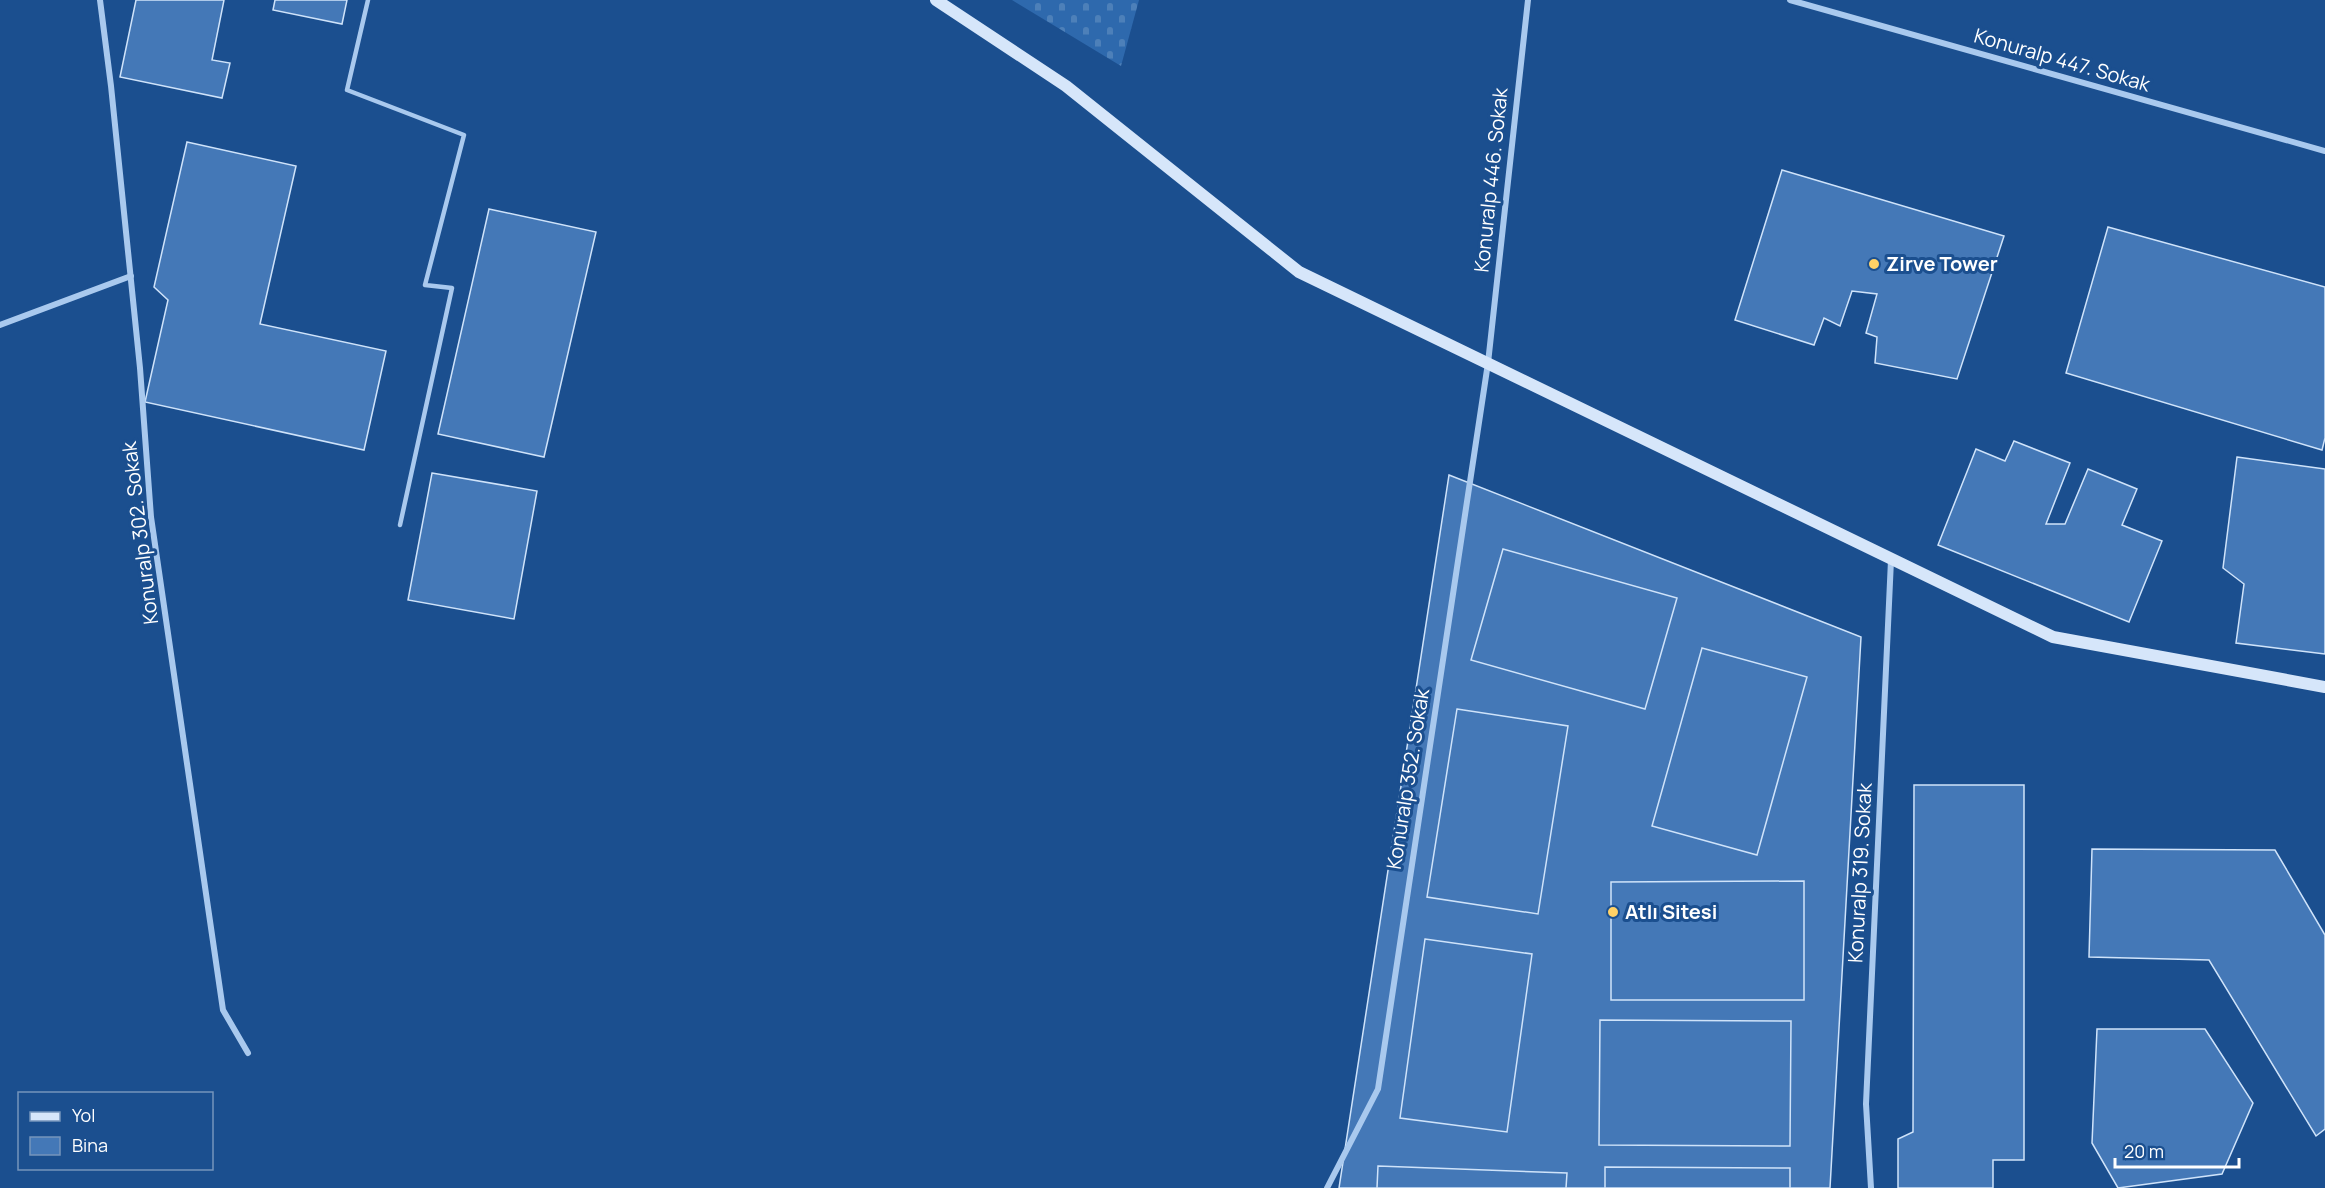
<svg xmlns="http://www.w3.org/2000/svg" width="2325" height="1188" font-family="Manrope,sans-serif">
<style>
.cemetery{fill:url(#cemetery-stones)}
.building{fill:#4478b7;stroke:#cfe3fa;stroke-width:1.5}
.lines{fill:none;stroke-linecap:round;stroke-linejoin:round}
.lane{stroke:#a9c9ee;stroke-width:4.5}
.street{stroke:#a9c9ee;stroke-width:6}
.secondary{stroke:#d6e6fa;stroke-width:12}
.poi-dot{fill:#ffd166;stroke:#1b4f8f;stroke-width:2}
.labels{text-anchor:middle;stroke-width:6;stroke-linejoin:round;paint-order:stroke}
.street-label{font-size:20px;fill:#fff;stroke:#1b4f8f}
.poi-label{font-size:20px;font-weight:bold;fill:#fff;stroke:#1b4f8f;text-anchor:start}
</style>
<defs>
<pattern id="cemetery-stones" width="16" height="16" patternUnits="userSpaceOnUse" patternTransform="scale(1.5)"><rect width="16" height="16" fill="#2e69ad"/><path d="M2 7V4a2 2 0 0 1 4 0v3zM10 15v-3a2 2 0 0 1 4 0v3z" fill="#4d80b9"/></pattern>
</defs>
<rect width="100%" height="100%" fill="#1b4f8f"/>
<path class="cemetery" d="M1012,0h127l-18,66z"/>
<g class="building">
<path d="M136,0h88l-12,60 18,3 -8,35 -102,-21z"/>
<path d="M275,0h72l-5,24 -69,-14z"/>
<path d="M187,142l109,24 -36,158 126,27 -22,99 -219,-48 23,-102 -14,-13z"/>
<path d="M1782,170l222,66 -47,143 -82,-16 2,-26 -11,-4 11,-39 -25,-3 -12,35 -16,-8 -10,27 -79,-25z"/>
<path d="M489,209l107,23 -52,225 -106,-23z"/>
<path d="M2108,227l217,60v151l-3,12 -256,-77z"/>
<path d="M2014,441l56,22 -24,61h19l23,-55 49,20 -15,36 40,16 -33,81 -191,-77 38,-96 29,12z"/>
<path d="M2237,457l88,12v185l-89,-11 8,-59 -21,-16z"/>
<path d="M432,473l105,18 -23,128 -106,-19z"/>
<path d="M1449,475l412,162 -31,551h-491z"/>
<path d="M1503,549l174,49 -32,111 -174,-49z"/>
<path d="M1702,648l105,29 -50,178 -105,-29z"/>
<path d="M1457,709l111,17 -30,188 -111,-17z"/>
<path d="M1914,785h110v375h-31v28h-95v-49l15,-7z"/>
<path d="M2092,849l183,1 50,85v194l-9,7 -107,-176 -120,-3z"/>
<path d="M1804,881v119h-193v-118z"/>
<path d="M1425,939l107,15 -25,178 -107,-14z"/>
<path d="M1600,1020l191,1 -1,125 -191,-1z"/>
<path d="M2097,1029h108l48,74 -31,71 -104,14 -26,-45z"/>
<path d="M1378,1166l189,7 -1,15h-189z"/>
<path d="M1605,1167l185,1v20h-185z"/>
</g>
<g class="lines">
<path class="lane" d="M368,0l-21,90 117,45 -39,150 27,3 -52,237"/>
<g class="street">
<path d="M100,0l11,86 29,282 11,149 72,493 25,43"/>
<path d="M1790,0l535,151"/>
<path d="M0,325l131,-49"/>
<path d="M1327,1188l51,-99 110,-726 40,-363"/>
<path d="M1871,1188l-5,-84 25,-544"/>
</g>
<path class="secondary" d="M936,0l130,86 233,186 754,365 272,50"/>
</g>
<g class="poi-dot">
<circle cx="1874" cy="264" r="6"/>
<circle cx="1613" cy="912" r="6"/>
</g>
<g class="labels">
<g class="street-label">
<text transform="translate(2062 60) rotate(16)" y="7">Konuralp 447. Sokak</text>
<text transform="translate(1491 180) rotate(-84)" y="7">Konuralp 446. Sokak</text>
<text transform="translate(140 533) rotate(-97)" y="7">Konuralp 302. Sokak</text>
<text transform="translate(1408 779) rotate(-81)" y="7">Konuralp 352. Sokak</text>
<text transform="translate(1860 873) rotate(-87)" y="7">Konuralp 319. Sokak</text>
</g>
<g class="poi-label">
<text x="1886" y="271">Zirve Tower</text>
<text x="1625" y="919">Atlı Sitesi</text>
</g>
</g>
<rect x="18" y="1092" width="195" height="78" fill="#1b4f8f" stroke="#7695bc" stroke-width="1.5"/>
<rect x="30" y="1112" width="30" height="9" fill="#d6e6fa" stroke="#7695bc" stroke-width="1.5"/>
<text x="72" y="1122" font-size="18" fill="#ffffff">Yol</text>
<rect x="30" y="1137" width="30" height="18" fill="#4478b7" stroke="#7695bc" stroke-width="1.5"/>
<text x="72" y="1152" font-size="18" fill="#ffffff">Bina</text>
<path d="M2115 1158v9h124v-9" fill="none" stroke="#ffffff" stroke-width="3"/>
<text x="2124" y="1158" font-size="18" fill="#ffffff" stroke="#1b4f8f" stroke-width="4.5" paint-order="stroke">20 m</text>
</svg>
